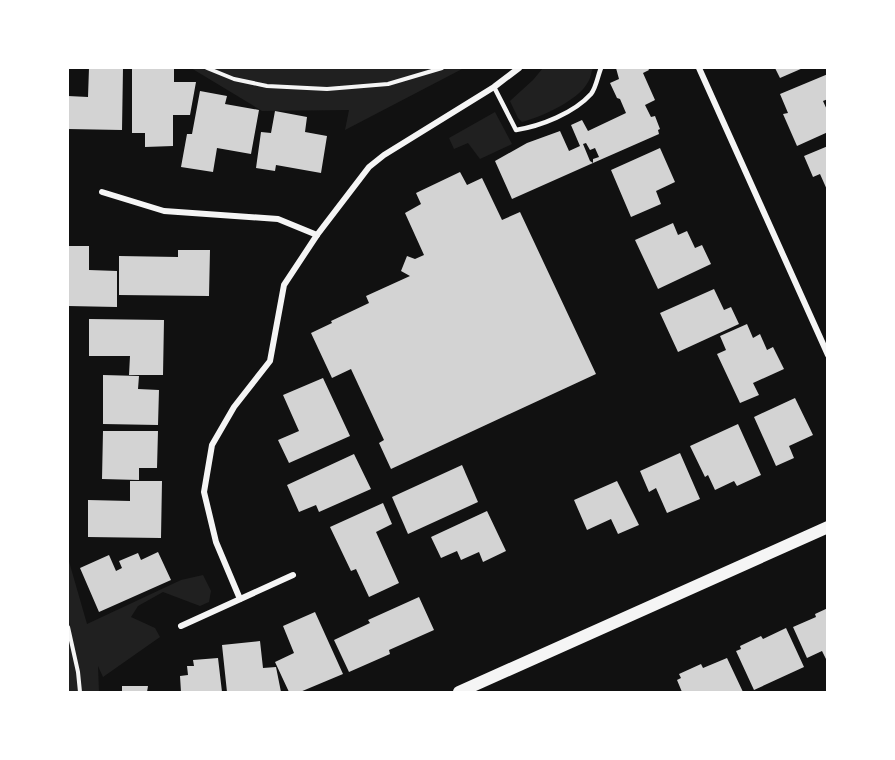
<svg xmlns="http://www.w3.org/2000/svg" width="895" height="760" font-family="'Exo 2',sans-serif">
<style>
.green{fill:#202020}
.building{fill:#d3d3d3}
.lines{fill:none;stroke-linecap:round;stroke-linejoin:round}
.path{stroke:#f5f5f5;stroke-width:4}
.service{stroke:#f5f5f5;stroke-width:4.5}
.minor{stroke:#f5f5f5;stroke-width:6}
.secondary{stroke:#f5f5f5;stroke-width:12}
</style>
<rect width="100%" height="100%" fill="#111"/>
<g class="green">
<path d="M191,68h273l-119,62 4,-20 -87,1z"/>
<path d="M543,68h50c-2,4 -2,10 -5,14 -9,18 -47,35 -66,40l-4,-4 -8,-17 23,-21z"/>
<path d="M495,112l17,32 -32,15 -12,-16 -14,6 -5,-11z"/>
<path d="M68,558l19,66 94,-44 22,-5 8,16 -2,11 -9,4 -37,-14 -25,14 -7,11 24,11 5,9 -57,40 -5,-11 1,26h-31z"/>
</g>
<g class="building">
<path d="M89,68h34l-1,62 -54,-1v-33l20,1z"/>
<path d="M132,68h42v14h22l-6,33h-17v31l-28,1v-14h-13z"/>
<path d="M616,68h32l1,2 -6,3 12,27 -10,5 6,12 4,-1 5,13 -2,1 1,4 -66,29v-4l6,-2 -4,-9 -5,2 -4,-7 -3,1 7,17 3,2 -81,36 -17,-38 32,-18 33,-12 9,20 11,-5 -9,-21 11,-5 6,11 38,-18 -6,-14 -3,-1 -7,-15 9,-4z"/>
<path d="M775,68h28l-23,10z"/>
<path d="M828,74v25l-5,2 5,11v20l-31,14 -14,-32 5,-1 -8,-19z"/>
<path d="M200,91l27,5 -2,8 34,6 -8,44 -34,-6 -4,24 -32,-5 6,-33h5z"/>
<path d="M275,111l32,6 -2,15 22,4 -6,37 -45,-8 -1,6 -19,-3 5,-36 10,1z"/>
<path d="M828,146v46l-8,-18 -7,3 -9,-21z"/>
<path d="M660,148l15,34 -19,9 5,13 -30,13 -20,-47z"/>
<path d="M460,172l7,13 15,-7 20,42 18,-8 76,162 -205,95 -12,-26 5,-3 -33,-71 -19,9 -21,-45 21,-10 -1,-2 38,-18 -3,-7 44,-20 -9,-5 6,-15 8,3 9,-4 -19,-42 16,-9 -5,-11z"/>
<path d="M673,223l5,12 9,-4 8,17 7,-3 9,19 -53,25 -23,-49z"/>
<path d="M68,246h21v24l28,1v36l-49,-1z"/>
<path d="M178,250h32l-1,46 -90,-1v-39l59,1z"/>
<path d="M714,289l10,21 7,-3 8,17 -61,28 -18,-39z"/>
<path d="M89,319l75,1 -1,55h-34l1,-19h-41z"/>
<path d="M747,324l6,14 7,-4 7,16 6,-3 11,22 -31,14 6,12 -19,8 -23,-49 9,-4 -6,-14z"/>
<path d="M103,375l36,1 -1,13 21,1 -1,35 -55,-1z"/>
<path d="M323,378l27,58 -61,27 -11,-23 21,-9 -16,-36z"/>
<path d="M795,398l18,37 -24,11 5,12 -18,8 -22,-49z"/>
<path d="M738,424l23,51 -24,11 -3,-5 -19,9 -7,-15 -3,2 -15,-31z"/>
<path d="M103,431h55l-1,37h-18v12l-37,-1z"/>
<path d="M680,453l20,46 -33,14 -11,-25 -7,4 -9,-21z"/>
<path d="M354,454l17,35 -52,23 -3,-7 -17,7 -12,-27z"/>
<path d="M462,465l16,37 -70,32 -16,-37z"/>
<path d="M130,481h32l-1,57 -73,-1v-37l42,1z"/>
<path d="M617,481l22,44 -21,9 -7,-15 -24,11 -13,-30z"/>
<path d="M383,503l9,21 -16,8 23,51 -30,14 -13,-28 -5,2 -21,-44z"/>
<path d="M487,511l19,40 -23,11 -4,-10 -18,8 -4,-9 -16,7 -10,-21z"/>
<path d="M158,552l13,28 -72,32 -19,-44 29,-13 7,16 6,-3 -3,-7 19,-8 3,7z"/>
<path d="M419,597l15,33 -45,20 1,4 -41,18 -15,-32 36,-17 -2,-3z"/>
<path d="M828,608v55l-6,-12 -15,7 -14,-31 23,-10 -1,-3z"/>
<path d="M315,612l28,62 -43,18h-11l-14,-30 19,-9 -11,-27z"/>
<path d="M786,628l18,39 -50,23 -18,-39 5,-2 -1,-3 21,-10 2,3z"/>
<path d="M260,641l3,27 13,-1 5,25h-54l-5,-47z"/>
<path d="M218,658l4,34h-41l-1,-16 8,-1 -1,-9h7l-1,-6z"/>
<path d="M727,658l16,34h-61l-5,-12 4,-2 -2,-4 22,-10 2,4z"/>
<path d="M122,686h26l-1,6h-25z"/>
</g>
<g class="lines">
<g class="path">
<path d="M207,68l27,11 33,7 60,3 61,-5 54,-16"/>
<path d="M68,627l10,45 2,20"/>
</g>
<path class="service" d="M494,87l22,43c25,-4 58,-17 75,-36 5,-6 7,-19 10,-26"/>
<g class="minor">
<path d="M699,68l129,287"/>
<path d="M102,192l62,19 114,8 39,16"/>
<path d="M240,599l-24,-57 -12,-50 8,-47 22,-38 36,-46 14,-76 33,-50 52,-68 15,-12 110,-68 25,-19"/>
<path d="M181,626l112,-51"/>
</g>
<path class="secondary" d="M459,692l369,-165"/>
</g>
<rect width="895" height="760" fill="none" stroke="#ffffff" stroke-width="138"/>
</svg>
